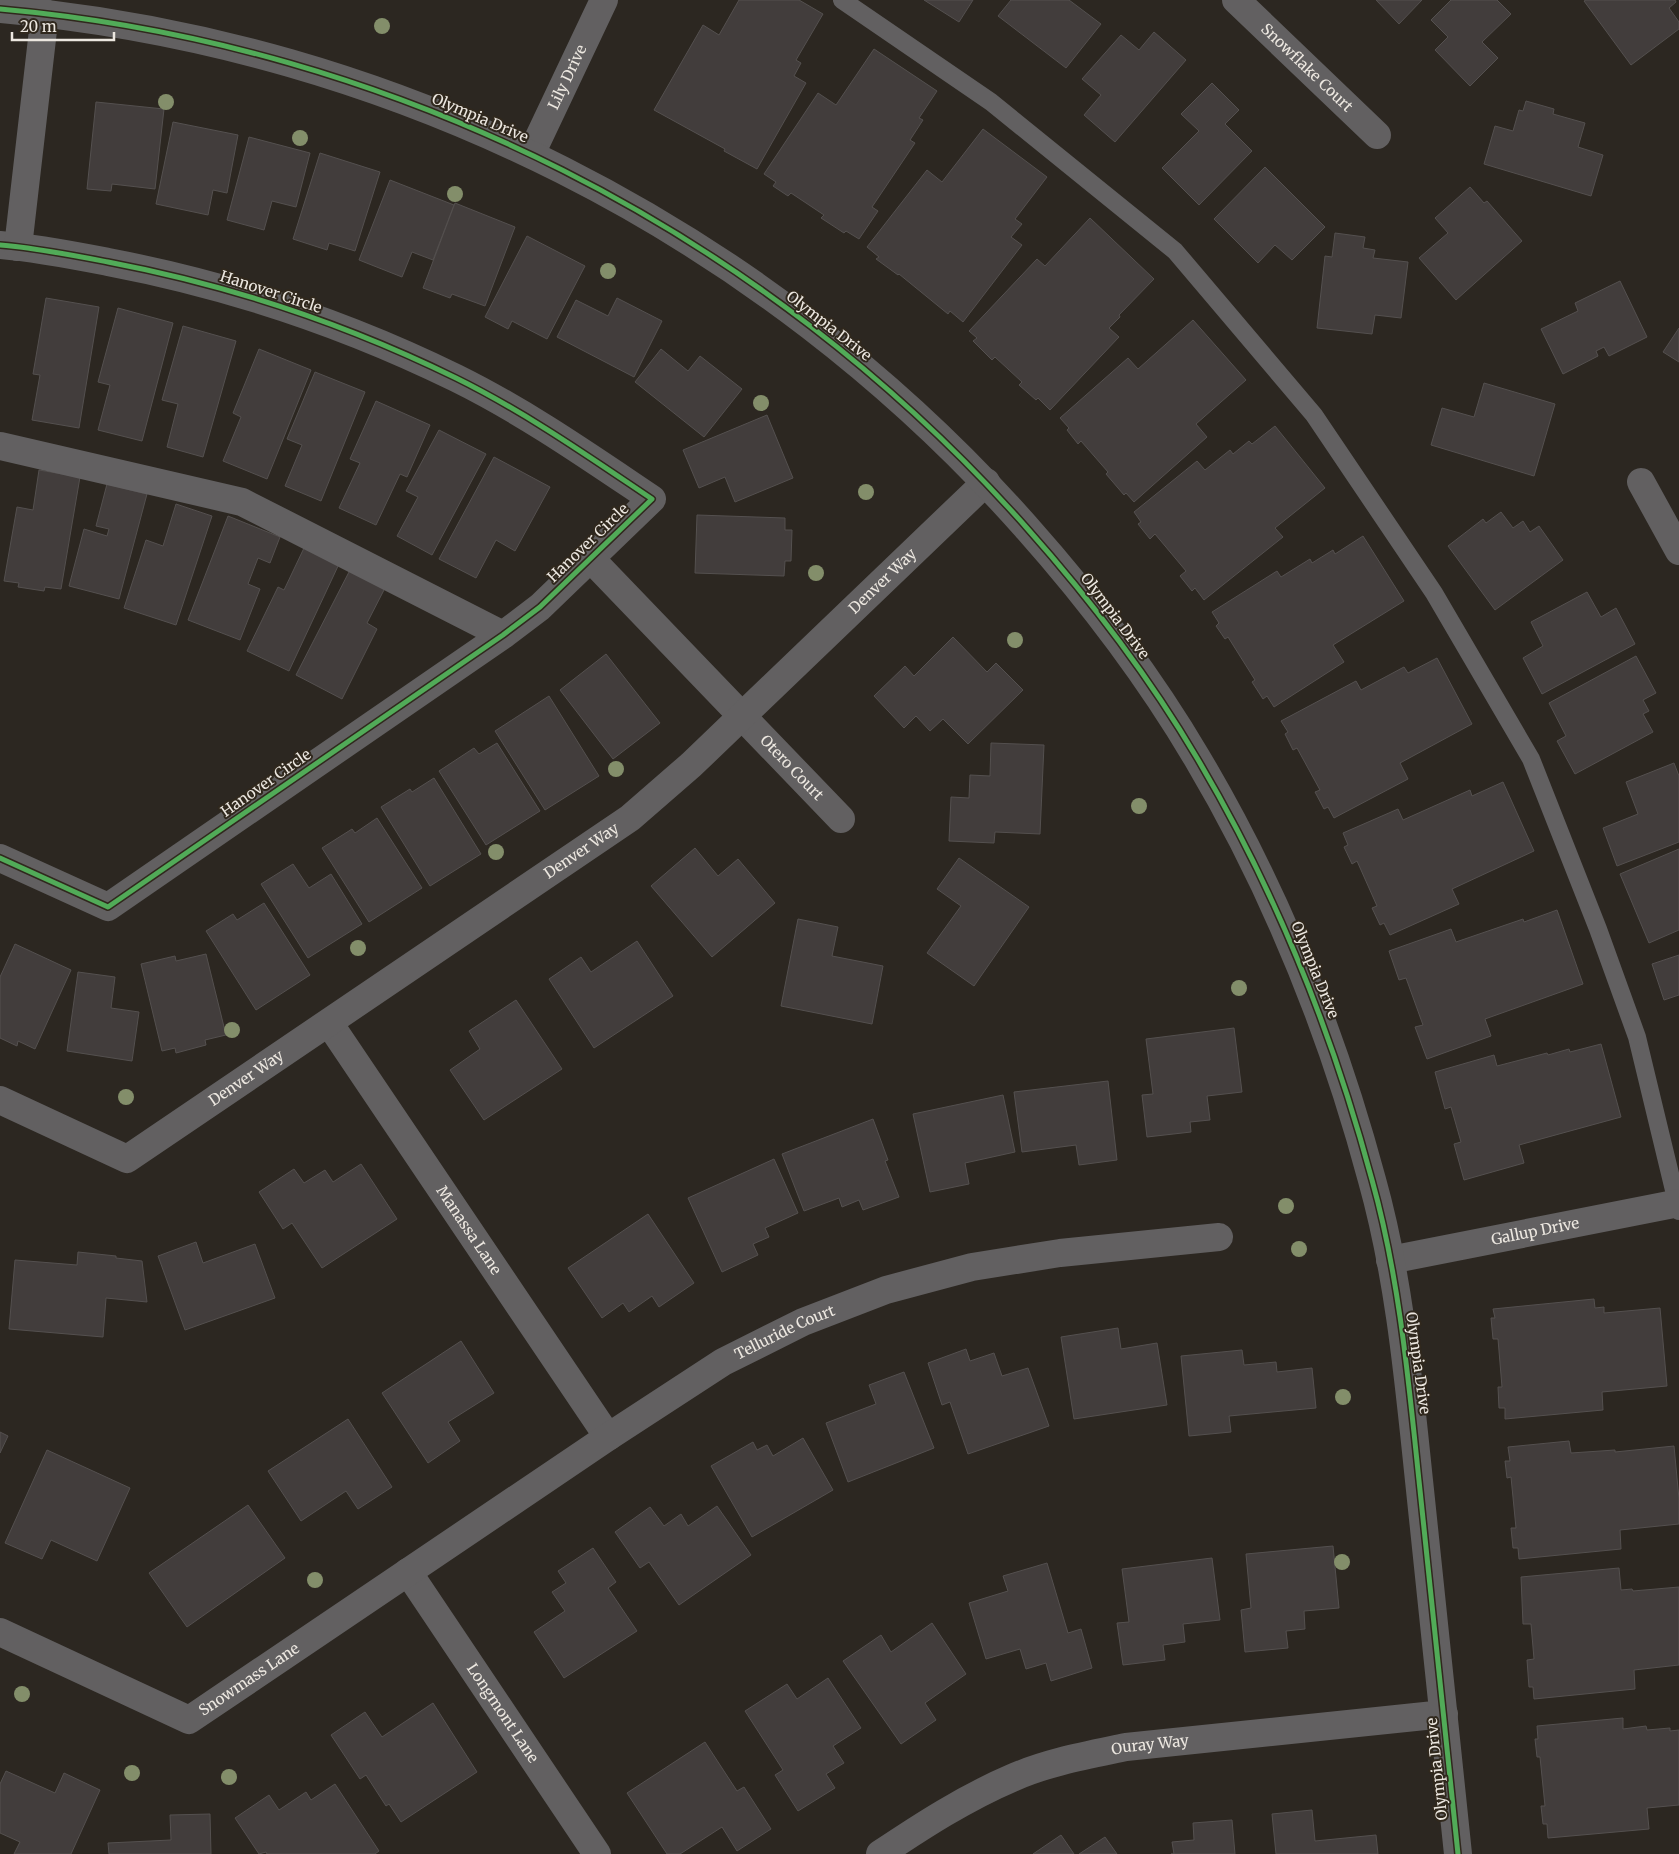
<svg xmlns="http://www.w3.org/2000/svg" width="1679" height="1854" font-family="Merriweather,serif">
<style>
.building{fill:#423d3c;stroke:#54504f}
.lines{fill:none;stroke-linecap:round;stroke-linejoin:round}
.service{stroke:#626061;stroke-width:18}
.minor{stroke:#626061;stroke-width:28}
.tertiary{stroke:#626061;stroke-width:28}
.cycleway-casing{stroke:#30281d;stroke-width:8}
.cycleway{stroke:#51ab58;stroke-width:5}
.tree{fill:#838e6a}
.labels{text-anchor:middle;stroke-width:4;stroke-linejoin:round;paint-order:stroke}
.street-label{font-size:15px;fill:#ece7e0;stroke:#30281d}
</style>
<rect width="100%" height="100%" fill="#2c2721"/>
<g class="building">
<path d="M739,0h60l24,14 -27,46 5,3 -7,13 12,7 -49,86 -33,-18 1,-2 -71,-39 49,-85 16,10z"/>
<path d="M924,0h49l-14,22z"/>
<path d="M1011,0h58l32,24 -35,44 -68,-52z"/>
<path d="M1376,0h46l-23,24z"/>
<path d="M1451,0h46l14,14 -29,28 16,16 -28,28 -35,-36 13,-13 -17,-17z"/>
<path d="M1586,0h89l1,2 -7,6 10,14v7l-48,36 -47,-64z"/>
<path d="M1154,32l32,28 -71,82 -31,-27 17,-20 -19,-16 39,-44 18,15z"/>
<path d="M874,49l63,42 -18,27 4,2 -13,20 5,3 -43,64 6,4 -19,28 -13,-8 -2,2 -23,-15 3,-3 -33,-22 -3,3 -15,-10 3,-4 -12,-8 54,-81 18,12z"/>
<path d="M1212,83l27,27 -14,14 27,27 -53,54 -37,-37 37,-37 -18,-17z"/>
<path d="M1526,101l28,8 -1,5 32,9 -7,24 25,8 -12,41 -107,-32 11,-38 18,5 6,-21 4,1z"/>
<path d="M96,102l68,7 -9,80 -43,-5 -1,7 -24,-2z"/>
<path d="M173,122l65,13 -11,58 -14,-3 -5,25 -52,-11z"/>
<path d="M983,129l64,48 -32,42 7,5 -11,13 11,8 -59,77 -13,-11 -2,3 -49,-40 -1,1 -22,-16 3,-2 -12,-10 60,-77 15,12z"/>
<path d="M249,137l61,16 -14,54 -24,-6 -8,29 -37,-10z"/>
<path d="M320,153l60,19 -25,79 -26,-8 -2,7 -34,-11z"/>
<path d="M1265,167l60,60 -33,33 -17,-15 -17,18 -44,-44z"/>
<path d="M390,180l64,25 -21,55 -21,-8 -10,25 -43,-17z"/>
<path d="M1470,187l14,16 3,-2 35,40 -66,59 -37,-42 29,-25 -13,-15z"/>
<path d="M455,203l60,24 -30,79 -33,-12 -2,4 -27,-10z"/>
<path d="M1090,218l64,61 -35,36 1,2 -11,11 10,9 -69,73 -12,-12 -2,2 -17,-15 3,-3 -27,-25 -3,3 -19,-19 4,-3 -8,-7 68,-72 8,7z"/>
<path d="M1335,233l30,4 -2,11 12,2 -2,8 35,4 -7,56 -26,-3 -3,19 -55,-6 8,-72 7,1z"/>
<path d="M527,236l58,30 -38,73 -35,-18 -4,8 -23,-12z"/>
<path d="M1620,281l27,56 -38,19 -5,-9 -8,4 2,5 -35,18 -22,-45 37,-18 -3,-8z"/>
<path d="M46,298l53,9 -20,121 -47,-8 8,-45 -7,-1z"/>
<path d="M617,298l45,23 -28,56 -77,-40 19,-37 32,16z"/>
<path d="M118,308l55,15 -31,118 -44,-11 12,-45 -12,-3z"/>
<path d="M1193,320l53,60 -50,44 11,13 -73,65 -8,-9 -2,2 -18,-21 2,-2 -27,-31 -3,3 -11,-14 2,-2 -9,-10 68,-60 10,11z"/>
<path d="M183,326l53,15 -33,116 -36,-10 11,-43 -16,-4z"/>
<path d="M1679,328v34l-16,-10z"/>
<path d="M259,349l52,21 -44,109 -44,-18 18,-44 -8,-4z"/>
<path d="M661,349l27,22 12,-15 42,33 -38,48 -69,-55z"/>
<path d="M315,372l50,20 -44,109 -36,-15 17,-41 -15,-6z"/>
<path d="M1484,383l71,21 -21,72 -103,-31 11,-37 32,9z"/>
<path d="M376,401l54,24 -23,52 -7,-3 -24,51 -37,-17 21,-45 -10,-4z"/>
<path d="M767,415l26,63 -58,24 -10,-25 -26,11 -16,-38z"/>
<path d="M1275,426l50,62 -50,40 8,9 -79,63 -9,-12 -3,3 -12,-15 6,-5 -31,-37 -5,5 -12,-15 3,-2 -7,-10 63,-51 8,9 25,-20 3,4 16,-13 3,3z"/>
<path d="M439,430l47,24 -54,101 -35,-19 21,-39 -12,-6z"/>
<path d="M494,457l56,30 -35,64 -19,-11 -20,38 -37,-19z"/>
<path d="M39,470l41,7 -19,112 -16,-2 -1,4 -26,-4 1,-4 -15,-2 13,-74 16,3z"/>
<path d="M107,484l40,10 -28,105 -50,-13 15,-57 23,7 2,-7 -13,-3z"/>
<path d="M176,504l36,12 -36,109 -52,-17 22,-68 17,6z"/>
<path d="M1501,512l12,16 10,-7 7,11 9,-6 24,34 -68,50 -47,-64 35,-27 3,4z"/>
<path d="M697,515l88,3v12h7l-1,31h-6l-1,15 -89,-3z"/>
<path d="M228,516l52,21 -10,26 -12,-5 -10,26 12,5 -20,51 -52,-20z"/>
<path d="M1363,536l41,65 -71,44 11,17 -70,45 -7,-11 -4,3 -11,-17 3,-2 -27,-43 -3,2 -9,-13 3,-3 -7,-11 65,-41 4,6 29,-18 2,4 21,-13 2,4z"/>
<path d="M304,548l35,16 -50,107 -42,-20 31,-64 6,3z"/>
<path d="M350,570l35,18 -18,35 10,6 -35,70 -46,-24z"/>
<path d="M1587,592l14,25 15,-9 19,36 -93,50 -19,-36 20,-12 -12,-24z"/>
<path d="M953,637l34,35 9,-9 27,27 -55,54 -25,-25 -13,12 -14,-15 -12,12 -30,-32 31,-30 9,10z"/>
<path d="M606,654l54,69 -47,36 -53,-69z"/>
<path d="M1636,656l20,37 -13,7 6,11 -6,3 10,18 -78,42 -18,-33 9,-5 -17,-33z"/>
<path d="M1437,658l35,66 -72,39 8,16 -74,39 -6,-11 -4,2 -9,-17 5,-2 -23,-42 -4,2 -8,-16 3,-2 -7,-11 75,-40 5,9 43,-23 4,6z"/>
<path d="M549,696l50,80 -54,34 -50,-79z"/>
<path d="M497,743l43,68 -54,34 -47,-74 35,-23 5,6z"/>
<path d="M991,743l53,2 -4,89 -45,-2 -1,11 -45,-2 2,-44 18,1 1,-23 20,1z"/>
<path d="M1674,763l5,13v66l-62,24 -14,-38 35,-14 -12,-32z"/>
<path d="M434,778l47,76 -51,32 -49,-79 29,-18 2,3z"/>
<path d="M1503,782l31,69 -82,38 7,15 -69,31 -6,-12 -4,2 -8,-17 5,-2 -20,-45 -5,3 -8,-17 4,-2 -5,-12 55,-24 5,11 67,-30 2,6z"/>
<path d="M377,818l45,70 -53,34 -47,-74 30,-19 3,4z"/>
<path d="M695,848l23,28 20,-17 37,44 -63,54 -61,-71z"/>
<path d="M1679,849v81l-30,13 -29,-69z"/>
<path d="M959,858l70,49 -55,79 -47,-33 34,-47 -24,-17z"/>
<path d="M293,864l16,24 22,-14 31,50 -54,34 -47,-74z"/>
<path d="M264,903l46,72 -54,35 -50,-79 27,-17 4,6z"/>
<path d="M1557,910l26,74 -98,35 6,17 -64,23 -12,-32 8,-2 -17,-47 -7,2 -10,-29 62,-22 5,13 67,-23 1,3z"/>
<path d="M798,919l40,8 -6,29 51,10 -11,58 -91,-18z"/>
<path d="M637,941l36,55 -79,52 -45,-69 32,-22 10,15z"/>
<path d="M15,944l56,26 -36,79 -17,-8 -1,5 -17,-8v-61z"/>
<path d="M206,954l20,81 -21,5 1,5 -30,8 -1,-5 -13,3 -21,-87 34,-8 1,5z"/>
<path d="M1679,955v40l-15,5 -12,-36z"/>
<path d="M78,972l37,5 -4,31 28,4 -7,49 -65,-10z"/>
<path d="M516,1000l46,69 -78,51 -34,-50 30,-21 -11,-18z"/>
<path d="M1234,1028l8,64 -35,4 3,24 -20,2 1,10 -44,5 -5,-42 11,-1 -7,-55z"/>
<path d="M1601,1044l20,73 -102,28 5,18 -60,17 -10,-36 7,-2 -10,-35 -6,2 -10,-37 59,-17 3,11 50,-13 1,2 21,-6 1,3z"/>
<path d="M1108,1081l9,79 -38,5 -3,-20 -54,7 -8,-60z"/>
<path d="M1003,1095l12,57 -50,11 4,21 -39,8 -17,-78z"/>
<path d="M873,1119l15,41 -3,1 14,36 -36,13 -4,-10 -17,7 -3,-9 -35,13 -22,-57z"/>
<path d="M774,1159l24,54 -33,15 4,9 -16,7 5,11 -36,17 -34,-74z"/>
<path d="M361,1164l36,55 -75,49 -30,-45 -9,6 -24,-37 35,-23 10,14 21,-13 8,12z"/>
<path d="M648,1214l46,69 -35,24 -7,-11 -23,16 -6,-9 -21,15 -34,-50z"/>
<path d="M196,1242l7,21 52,-19 20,54 -90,32 -27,-74z"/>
<path d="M78,1252l38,4v2l26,3 5,41 -41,-4 -3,39 -94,-8 6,-69 62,5z"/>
<path d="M1594,1299l1,9 9,-1v6l56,-5 7,78 -65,6 1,18 -98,9v-11h-6l-1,-21h4l-4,-48h-5l-2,-21h4l-2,-9z"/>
<path d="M1118,1328l3,21 36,-6 10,62 -93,14 -13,-82z"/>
<path d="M461,1341l33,52 -46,29 12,19 -32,22 -46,-70z"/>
<path d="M966,1349l4,12 24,-8 8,23 26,-8 21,58 -81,28 -18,-52 -8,3 -14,-42z"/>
<path d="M1242,1350l2,15 32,-3 1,10 35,-4 4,40 -87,8 2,16 -42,4 -8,-80z"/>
<path d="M904,1372l30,76 -86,34 -22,-59 50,-19 -7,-19z"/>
<path d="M348,1419l44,68 -34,22 -12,-18 -45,30 -33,-50z"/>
<path d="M0,1432l8,4 -8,17z"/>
<path d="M803,1438l30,52 -81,47 -41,-71 42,-24 4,8 10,-5 6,11z"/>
<path d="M1569,1441l2,12 44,-3v2l59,-6 5,53v25l-59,6 1,19 -102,10 -1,-11h-5l-2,-20h5l-5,-51 -4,1 -2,-17h5l-2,-14z"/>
<path d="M47,1450l83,38 -33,73 -46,-21 -9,19 -37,-16z"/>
<path d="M248,1505l37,53 -98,69 -38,-54z"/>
<path d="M717,1506l34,49 -72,50 -30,-43 -9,6 -25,-36 35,-25 14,19 17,-12 7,12z"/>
<path d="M1333,1546l6,62 -35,3 1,18 -19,2 2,17 -43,4 -4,-42 10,-2 -5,-54z"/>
<path d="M593,1548l23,34 -8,6 29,43 -73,47 -30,-46 31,-21 -13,-19 14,-9 -8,-12z"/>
<path d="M1212,1558l8,62 -37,4 2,18 -22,3 2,15 -42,5 -6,-42 12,-1 -7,-53z"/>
<path d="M1047,1563l21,70 13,-4 11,39 -41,13 -5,-18 -20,6 -6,-20 -34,10 -17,-56 39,-12 -5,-15z"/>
<path d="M1619,1568l2,22 11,-1 1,2 46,-4v78l-45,5 1,19 -101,10 -1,-12h-4l-2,-27 7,-1 -3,-35h-8l-2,-47z"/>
<path d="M932,1623l34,51 -41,29 11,17 -35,24 -58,-83 38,-26 10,17z"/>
<path d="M828,1678l33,50 -28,18 11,17 -18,11 9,14 -37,23 -23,-36 8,-5 -38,-59 42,-27 10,15z"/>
<path d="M433,1703l44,69 -76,50 -12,-18 -3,2 -20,-31 -6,4 -29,-44 34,-23 17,25z"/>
<path d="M1623,1718v11l23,-3 1,4 23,-2v3l9,-1v75l-32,3 2,21 -101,9 -1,-14h-4l-2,-18h4l-5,-49h-3l-2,-18h3l-1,-13z"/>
<path d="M705,1742l32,49 7,-4 27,42 -34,22 -15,-24 -42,27h-13l-40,-61z"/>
<path d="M6,1771l49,22 9,-20 36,17 -29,64h-57l6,-12 -20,-9v-49z"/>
<path d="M335,1784l44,67 -4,3h-108l-1,-2 -7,2 -24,-36 34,-23 10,15 27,-18 5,8z"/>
<path d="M1312,1810l3,31 61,-6 2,19h-102l-4,-40z"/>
<path d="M210,1814l1,40h-102l-1,-11 63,-3 -1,-25z"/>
<path d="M1232,1820l3,34h-64h3l-2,-12 22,-2 -1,-17z"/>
<path d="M1061,1835l13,19h-41z"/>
<path d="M1105,1837l12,17h-38z"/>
</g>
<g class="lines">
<path class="service" d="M842,0l149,102 184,149 139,164 120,178 97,166 67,170 39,108 42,174"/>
<g class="minor">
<path id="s1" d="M1236,0l141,135"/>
<path id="s2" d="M531,154l73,-154"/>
<path d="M0,245c37,3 72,10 108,17 121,23 238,62 348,116 69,34 132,78 196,121l-112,108 -37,28 -395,272 -108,-49"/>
<path d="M18,247l27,-234"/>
<path d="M0,446l242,56 261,133"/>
<path d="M1641,482l38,69"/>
<path id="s3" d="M590,558l251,261"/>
<path id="s4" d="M329,1023l279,414"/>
<path id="s5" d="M0,1100l127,59 503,-341 61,-53 295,-283"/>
<path id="s6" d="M1390,1260l289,-57"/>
<path id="s7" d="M408,1572l189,282"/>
<path id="s8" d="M0,1632l189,88 419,-283 115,-75 80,-40 83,-32 86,-23 88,-14 159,-16"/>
<path id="s9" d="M880,1854c42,-28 85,-56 132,-76 36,-16 76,-23 114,-31l318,-33"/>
</g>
<path class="tertiary" d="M0,9c394,35 764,222 1026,518 64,72 122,148 171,231 79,133 135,273 175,422 28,100 37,206 48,310 13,121 25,243 38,364"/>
<g class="cycleway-casing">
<g id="cycleway">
<path d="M0,9c394,35 764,222 1026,518 64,72 122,148 171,231 79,133 135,273 175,422 28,100 37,206 48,310 13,121 25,243 38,364"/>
<path d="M0,245c37,3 72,10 108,17 121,23 238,62 348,116 69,34 132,78 196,121l-112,108 -37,28 -395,272 -108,-49"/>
</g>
</g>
<use href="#cycleway" class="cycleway"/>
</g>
<g class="tree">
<circle cx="382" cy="26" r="8"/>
<circle cx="166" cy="102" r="8"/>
<circle cx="300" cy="138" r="8"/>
<circle cx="455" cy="194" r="8"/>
<circle cx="608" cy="271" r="8"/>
<circle cx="761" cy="403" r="8"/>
<circle cx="866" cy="492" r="8"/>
<circle cx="816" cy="573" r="8"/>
<circle cx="1015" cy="640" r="8"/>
<circle cx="616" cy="769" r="8"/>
<circle cx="1139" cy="806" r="8"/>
<circle cx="496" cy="852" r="8"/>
<circle cx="358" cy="948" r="8"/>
<circle cx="1239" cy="988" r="8"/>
<circle cx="232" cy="1030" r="8"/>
<circle cx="126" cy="1097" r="8"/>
<circle cx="1286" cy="1206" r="8"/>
<circle cx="1299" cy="1249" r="8"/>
<circle cx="1343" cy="1397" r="8"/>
<circle cx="1342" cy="1562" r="8"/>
<circle cx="315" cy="1580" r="8"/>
<circle cx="22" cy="1694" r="8"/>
<circle cx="132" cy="1773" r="8"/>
<circle cx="229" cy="1777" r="8"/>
</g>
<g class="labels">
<g class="street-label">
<text dy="5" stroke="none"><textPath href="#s1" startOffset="98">Snowflake Court</textPath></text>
<text dy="5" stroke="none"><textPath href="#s2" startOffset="85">Lily Drive</textPath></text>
<text transform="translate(480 118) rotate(23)" y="5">Olympia Drive</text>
<text transform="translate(271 292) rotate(18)" y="5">Hanover Circle</text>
<text transform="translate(829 326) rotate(38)" y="5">Olympia Drive</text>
<text transform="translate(588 543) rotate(-44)" y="5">Hanover Circle</text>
<text dy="5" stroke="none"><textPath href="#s5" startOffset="1094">Denver Way</textPath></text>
<text transform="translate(1115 616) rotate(53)" y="5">Olympia Drive</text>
<text dy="5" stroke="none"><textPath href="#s3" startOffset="291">Otero Court</textPath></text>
<text transform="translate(266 783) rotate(-35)" y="5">Hanover Circle</text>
<text dy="5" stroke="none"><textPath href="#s5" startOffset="689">Denver Way</textPath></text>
<text transform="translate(1315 970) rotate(68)" y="5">Olympia Drive</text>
<text dy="5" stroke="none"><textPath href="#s5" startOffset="284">Denver Way</textPath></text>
<text dy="5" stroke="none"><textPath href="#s4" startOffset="250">Manassa Lane</textPath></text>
<text dy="5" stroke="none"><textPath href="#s6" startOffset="148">Gallup Drive</textPath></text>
<text dy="5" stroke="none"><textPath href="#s8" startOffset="920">Telluride Court</textPath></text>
<text transform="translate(1418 1363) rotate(82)" y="5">Olympia Drive</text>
<text dy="5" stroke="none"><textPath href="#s8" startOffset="281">Snowmass Lane</textPath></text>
<text dy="5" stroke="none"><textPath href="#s7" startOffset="170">Longmont Lane</textPath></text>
<text dy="5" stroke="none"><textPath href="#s9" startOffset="295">Ouray Way</textPath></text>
<text transform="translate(1437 1769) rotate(-96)" y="5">Olympia Drive</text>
</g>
</g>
<path d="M12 32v8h102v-8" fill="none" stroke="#ece7e0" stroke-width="2.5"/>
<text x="20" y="32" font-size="15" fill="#ece7e0" stroke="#30281d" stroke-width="4" paint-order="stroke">20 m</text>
</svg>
